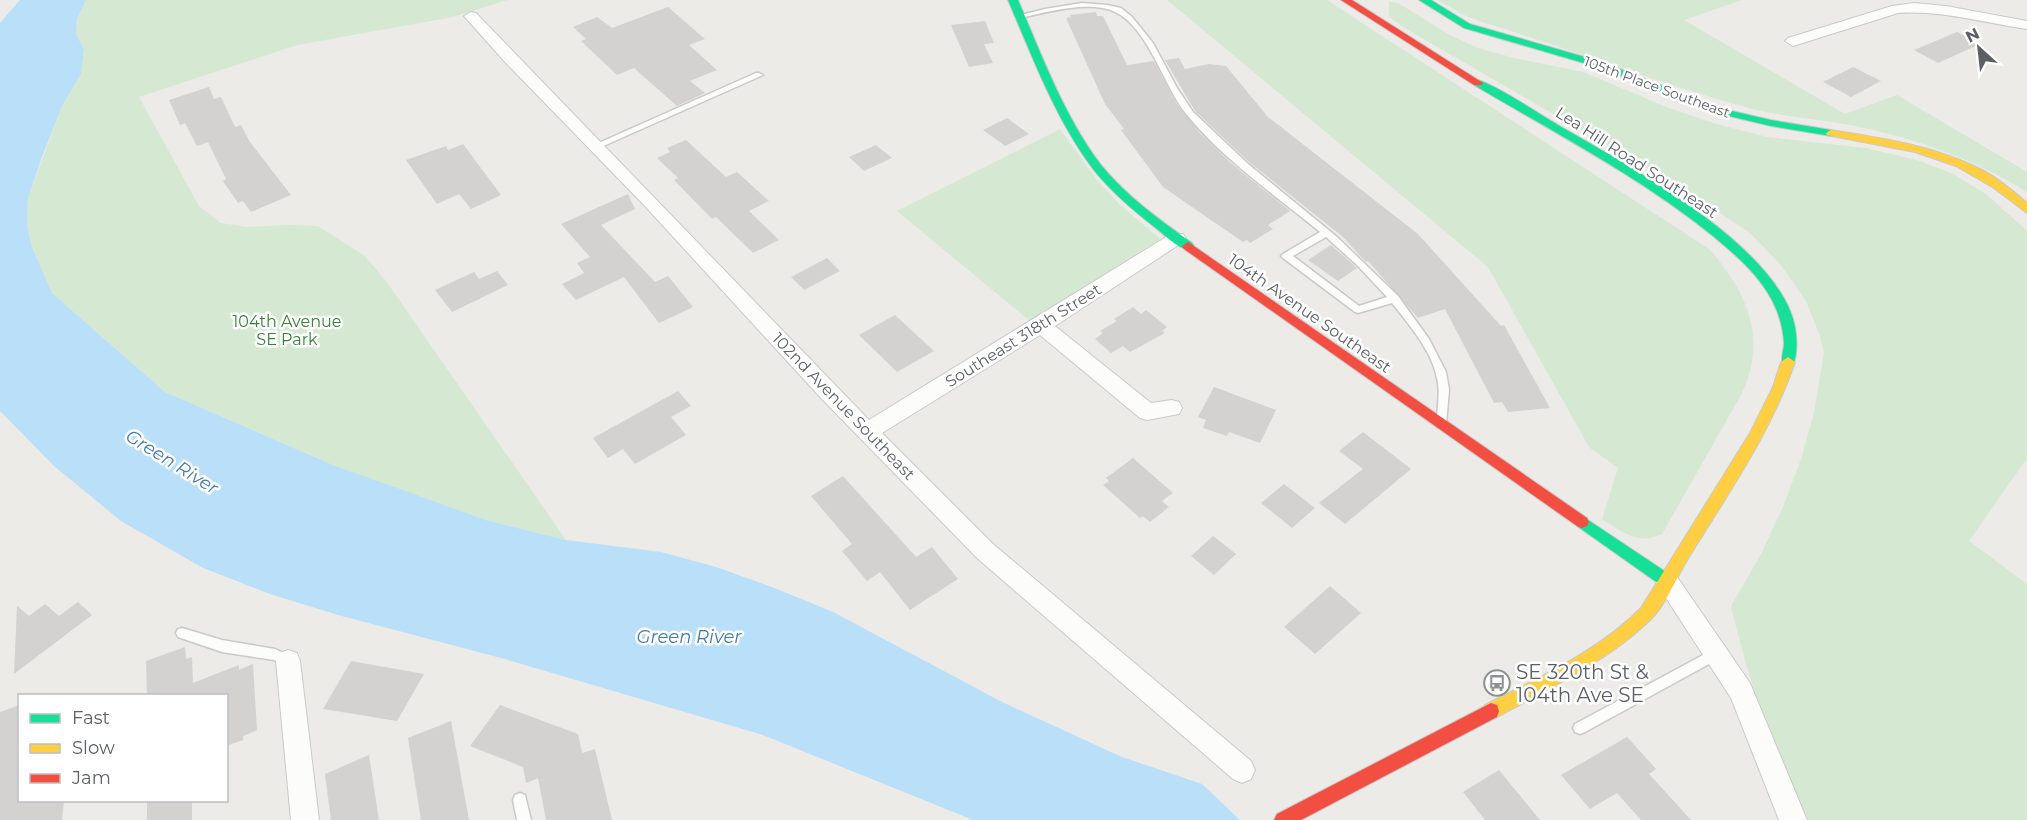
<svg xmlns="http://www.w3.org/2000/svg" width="2027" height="820" font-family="Montserrat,sans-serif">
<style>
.green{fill:#d5e8d2}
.water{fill:#badff8}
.building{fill:#d3d2d0}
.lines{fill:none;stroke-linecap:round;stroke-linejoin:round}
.lane-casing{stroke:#c9c9c9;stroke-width:3}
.street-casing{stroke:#c9c9c9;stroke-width:2}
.fast-casing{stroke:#c9c9c9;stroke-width:2}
.slow-casing{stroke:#c9c9c9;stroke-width:2}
.jam-casing{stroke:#c9c9c9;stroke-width:2}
.lane{fill:#fcfcfb;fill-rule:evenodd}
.street{fill:#fcfcfb;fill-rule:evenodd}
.fast{fill:#16e098;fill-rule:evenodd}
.slow{fill:#ffcf43;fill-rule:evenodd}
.jam{fill:#f24e42;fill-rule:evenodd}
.labels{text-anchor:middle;stroke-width:5;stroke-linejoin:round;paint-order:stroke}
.far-street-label{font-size:14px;fill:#5c6065;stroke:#fff}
.street-label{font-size:16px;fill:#5c6065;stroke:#fff}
.park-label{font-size:16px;fill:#358336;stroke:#fff}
.water-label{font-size:18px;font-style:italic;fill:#417ab1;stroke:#fff}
.near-poi-label{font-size:20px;fill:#5c6065;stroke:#fff;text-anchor:start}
</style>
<rect width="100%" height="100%" fill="#ecebe7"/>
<g class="green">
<path d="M86,0h421l-54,17 -156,28 -158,52 60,109 22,17 26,4 41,-2 30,1 47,30 21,25 180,259 -80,-20 -77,-27 -76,-28 -168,-73 -113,-99 -20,-46 -5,-22 1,-27 34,-92 19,-32 3,-25 -8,-15 1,-15z"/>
<path d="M1167,0h160l382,249c39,44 59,90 32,146l-79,139c-23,12 -42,-3 -60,-15l16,-51 -29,-21 -101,-180z"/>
<path d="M1438,0h304l-58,20 161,94 52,-19 130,77v20c-49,-32 -126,-59 -183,-68 -33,-6 -67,-8 -99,-17 -88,-24 -173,-58 -260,-84l-19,-7z"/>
<path d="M1389,2l9,1 52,32 28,13 36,10 69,14 86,36 44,15 54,14 98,11 52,12 36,14 33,20 41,37v227l-58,83 58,43v236h-219c-34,-68 -60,-140 -77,-214l29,-50 23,-49 18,-48 13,-46 10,-60 -4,-17 -14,-35 -25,-36 -32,-33 -76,-49 -265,-153 -19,-13z"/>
<path d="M1060,129l37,51 22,24 41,35 -130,82 -133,-110z"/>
</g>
<path class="water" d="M20,0h66l-9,19 -1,15 8,15 -3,25 -19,32 -20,51 -14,41 -1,27 5,22 20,46 113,99 168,73 153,55 80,20 95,12 55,15 56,20 61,25 169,90 120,55 80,27 38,36h-267l-210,-85 -258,-76 -167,-44 -68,-21 -67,-26 -82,-47 -67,-55 -54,-55v-388z"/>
<g class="building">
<path d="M668,7l37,32 -16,6 28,25 -27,11 15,12 -28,13 -43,-38 -17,7 -36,-34 5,-2 -13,-12 24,-10 15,11z"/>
<path d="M1096,12l1,4h6l24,49 27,-4 23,43 23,29 32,31 58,47 -22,14 5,4 -23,14 -3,-3 -4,2 -80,-55 -42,-57 3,-1 -19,-25 -39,-86 5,-1 -1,-2z"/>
<path d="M985,21l9,22 -10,1 9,19 -24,4 -18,-42z"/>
<path d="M1957,32l23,12 -42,19 -24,-13z"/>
<path d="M1179,58l6,11 24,-5 17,2 42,51 150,117 83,92 3,-1 46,83 -42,4 -6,-10 -8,1 -49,-94 -27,9 -50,-57 -2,1 -23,-25 -94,-75 -54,-51 -30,-51z"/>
<path d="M1853,67l28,14 -30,16 -28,-15z"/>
<path d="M209,87l5,12 7,-2 14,30 6,-2 9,17 41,53 -40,17 -8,-11 -5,2 -15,-22 3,-2 -18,-37 -11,4 -12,-23 -5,2 -11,-25z"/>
<path d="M1007,118l22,16 -24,12 -22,-16z"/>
<path d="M686,140l40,37 11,-5 32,29 -20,10 30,29 -26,13 -37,-36 -4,2 -38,-39 4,-2 -21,-20 13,-6 -3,-4z"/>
<path d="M463,144l38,51 -30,14 -12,-15 -22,10 -31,-44 40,-14 2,4z"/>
<path d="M876,145l16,13 -28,13 -15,-14z"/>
<path d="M628,194l7,15 -34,16 54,57 13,-6 25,31 -34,16 -35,-46 -48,23 -14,-16 22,-11 -7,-10 13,-6 -29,-33z"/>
<path d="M1331,245l26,23 -19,13 -30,-21z"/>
<path d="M827,258l13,13 -36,19 -13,-13z"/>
<path d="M497,271l11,14 -56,27 -17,-22 39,-18 5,7z"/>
<path d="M1133,307l8,7 5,-4 21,17 -5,4 3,2 -35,19 -7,-6 -12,7 -16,-14 8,-6 -3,-2 17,-10 -3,-2z"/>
<path d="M895,315l39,36 -37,21 -38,-37z"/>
<path d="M1214,387l62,23 -16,33 -31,-11 -2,4 -24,-8 3,-8 -8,-3z"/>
<path d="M678,391l13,15 -20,11 15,18 -51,29 -12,-15 -15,9 -15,-20z"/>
<path d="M1363,432l48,37 -66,55 -26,-21 44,-34 -24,-18z"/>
<path d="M1133,458l40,35 -11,8 7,6 -19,15 -7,-6 -3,2 -37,-33 6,-4 -3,-3z"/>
<path d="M843,476l73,81 16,-10 26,32 -48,31 -30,-38 -13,9 -25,-30 10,-7 -41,-48z"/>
<path d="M1284,484l31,24 -23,20 -31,-25z"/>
<path d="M1213,536l23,18 -22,21 -23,-19z"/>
<path d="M1330,586l31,27 -46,41 -31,-27z"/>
<path d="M78,602l14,13 -78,59 3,-68 12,10 16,-12 14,12z"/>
<path d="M185,647l1,12 6,-2 1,26 46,-18v5l14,-6 4,66 -14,6v4l-17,6v-50h-79l-1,-35z"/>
<path d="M351,661l73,13 -27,47 -74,-12z"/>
<path d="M20,705v96h44l-2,19h-62v-108z"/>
<path d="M500,705l78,29 4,19 13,-4 17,71h-66l-8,-42 -12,5 -3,-16 -53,-21z"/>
<path d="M451,721l18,99h-48l-13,-82z"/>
<path d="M1627,737l29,32 -7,5 42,46h-50l-24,-27 -27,16 -29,-34z"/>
<path d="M369,755l10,65h-48l-6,-46z"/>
<path d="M1499,770l41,50h-55l-22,-28z"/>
<rect x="147" y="801" width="45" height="19"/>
</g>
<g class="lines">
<g class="lane-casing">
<g id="lane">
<path d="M1082,3l25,2 14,3 11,9 21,26 24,45 16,24 55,52 89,73 61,59 31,43 17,33 3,18 -3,34h-8l-1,-3c0,-12 3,-25 1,-38 -4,-30 -28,-57 -46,-80l-34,10 -3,-1 -72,-54 -2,-2 2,-2 37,-22c-45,-37 -96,-72 -133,-117 -23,-28 -39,-88 -72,-103 -24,-12 -69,0 -94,6l-4,-2 28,-7zM1326,237l32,29 29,31 -28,9 -66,-50z"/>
<path d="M756,73h3l4,2 -164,73h-6l-1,-2z"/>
<path d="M182,628l40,12 53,9 17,8 2,4 -2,4 -4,2 -14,-7 -52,-8 -44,-15 -2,-4 2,-4z"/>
<path d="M1716,648l4,2 2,4 -2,4 -135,74 -5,2 -5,-2 -2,-4 2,-4z"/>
<path d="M520,793l5,2 6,25h-14l-4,-20 2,-5z"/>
</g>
</g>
<g class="street-casing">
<g id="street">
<path d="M1914,3l32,3 81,15v8c-43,-6 -85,-19 -129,-16l-105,33 -8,-5 3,-3 104,-32z"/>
<path d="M471,12l5,1 393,407 302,-186h12l3,4 -3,4 -128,84 96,77 21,-3 7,2 3,6 -3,6 -32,6 -7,-2 -100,-83 -158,98 111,111 258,217 4,9 -4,9 -9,4 -9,-4 -256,-221 -157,-161 -176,-192 -139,-143 -41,-46z"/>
<path d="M1667,571l8,3 75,109 57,137h-28l-48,-122 -76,-117 4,-7z"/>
<path d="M288,650l9,3 3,8 19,159h-28l-15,-159 3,-8z"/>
</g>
</g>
<g class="fast-casing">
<g id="fast">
<path d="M1008,0h10c24,56 46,116 83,165 25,31 59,55 91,78l2,3 -2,3c-11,3 -26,-13 -35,-20 -23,-18 -46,-37 -64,-60 -38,-51 -60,-111 -85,-169z"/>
<path d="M1419,0h12l39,24 132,38 117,46 52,12 60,10 5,3 -5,3 -60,-10 -59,-14 -118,-46 -130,-38z"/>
<path d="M1478,80c22,7 59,33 80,45 67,39 230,125 238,209 1,10 1,22 -3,31h-10c-3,-7 1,-14 1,-22 -1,-15 -5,-30 -12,-43 -14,-26 -36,-45 -59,-64 -73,-59 -158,-103 -239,-151v-4z"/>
<path d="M1582,516l90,60 3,5 -3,5 -5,2 -5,-2 -85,-60 -2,-4 2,-4z"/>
</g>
</g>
<g class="slow-casing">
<g id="slow">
<path d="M1831,130c51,8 105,16 151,40 17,9 31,21 45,33v10l-33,-25 -38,-22 -41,-14 -88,-17 -1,-2z"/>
<path d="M1788,357l7,5c-25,73 -69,134 -109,200 -12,20 -21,45 -39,61 -43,40 -99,66 -150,94l-6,2 -6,-2 -2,-6 2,-6c53,-27 114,-54 156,-97l109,-175 23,-46 8,-25z"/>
</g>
</g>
<g class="jam-casing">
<g id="jam">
<path d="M1341,0h11l131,83 -1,2h-8z"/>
<path d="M1188,242l399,276 2,4 -2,4 -5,2 -5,-2 -393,-277 -2,-3z"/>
<path d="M1491,703l6,2 2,6 -2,6 -196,103h-27l3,-6z"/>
</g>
</g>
<use href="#lane" class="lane"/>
<use href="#street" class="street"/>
<use href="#fast" class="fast"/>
<use href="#slow" class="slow"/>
<use href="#jam" class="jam"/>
</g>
<defs>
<g id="bus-ring" transform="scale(1.35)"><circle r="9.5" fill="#fff" stroke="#8e9192" stroke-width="1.5"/><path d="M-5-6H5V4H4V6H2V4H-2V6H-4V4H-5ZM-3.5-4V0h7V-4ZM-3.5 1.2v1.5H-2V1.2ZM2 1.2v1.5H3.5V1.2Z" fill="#8e9192"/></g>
</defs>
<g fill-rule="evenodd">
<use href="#bus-ring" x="1497" y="683"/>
</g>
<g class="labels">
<g class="far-street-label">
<text transform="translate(1657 87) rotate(20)" y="5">105th Place Southeast</text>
</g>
<g class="street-label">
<text transform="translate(1637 162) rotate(33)" y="6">Lea Hill Road Southeast</text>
<text transform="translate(1310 313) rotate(35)" y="6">104th Avenue Southeast</text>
<text transform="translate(1023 335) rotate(-32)" y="6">Southeast 318th Street</text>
<text transform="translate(844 406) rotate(46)" y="6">102nd Avenue Southeast</text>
</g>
<g class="park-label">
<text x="287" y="327">104th Avenue<tspan x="287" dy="18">SE Park</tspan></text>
</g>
<g class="water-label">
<text transform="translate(172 462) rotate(32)" y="6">Green River</text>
<text x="689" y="643">Green River</text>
</g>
<g class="near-poi-label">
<text x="1516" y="679">SE 320th St &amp;<tspan x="1516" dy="23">104th Ave SE</tspan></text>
</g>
</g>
<rect x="18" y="694" width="210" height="108" fill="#ffffff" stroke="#bebfc1" stroke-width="1.5"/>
<rect x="30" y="714" width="30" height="9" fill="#16e098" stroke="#bebfc1" stroke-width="1.5"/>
<text x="72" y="724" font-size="18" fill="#5c6065">Fast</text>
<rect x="30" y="744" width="30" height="9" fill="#ffcf43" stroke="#bebfc1" stroke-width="1.5"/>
<text x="72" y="754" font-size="18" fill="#5c6065">Slow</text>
<rect x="30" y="774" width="30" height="9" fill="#f24e42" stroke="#bebfc1" stroke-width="1.5"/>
<text x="72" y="784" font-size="18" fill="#5c6065">Jam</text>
<g transform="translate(1979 48) rotate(333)" stroke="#ffffff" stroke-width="4.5" paint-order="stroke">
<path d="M0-4.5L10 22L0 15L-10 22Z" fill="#5c6065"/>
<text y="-9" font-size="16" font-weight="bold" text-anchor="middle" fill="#5c6065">N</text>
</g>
</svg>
